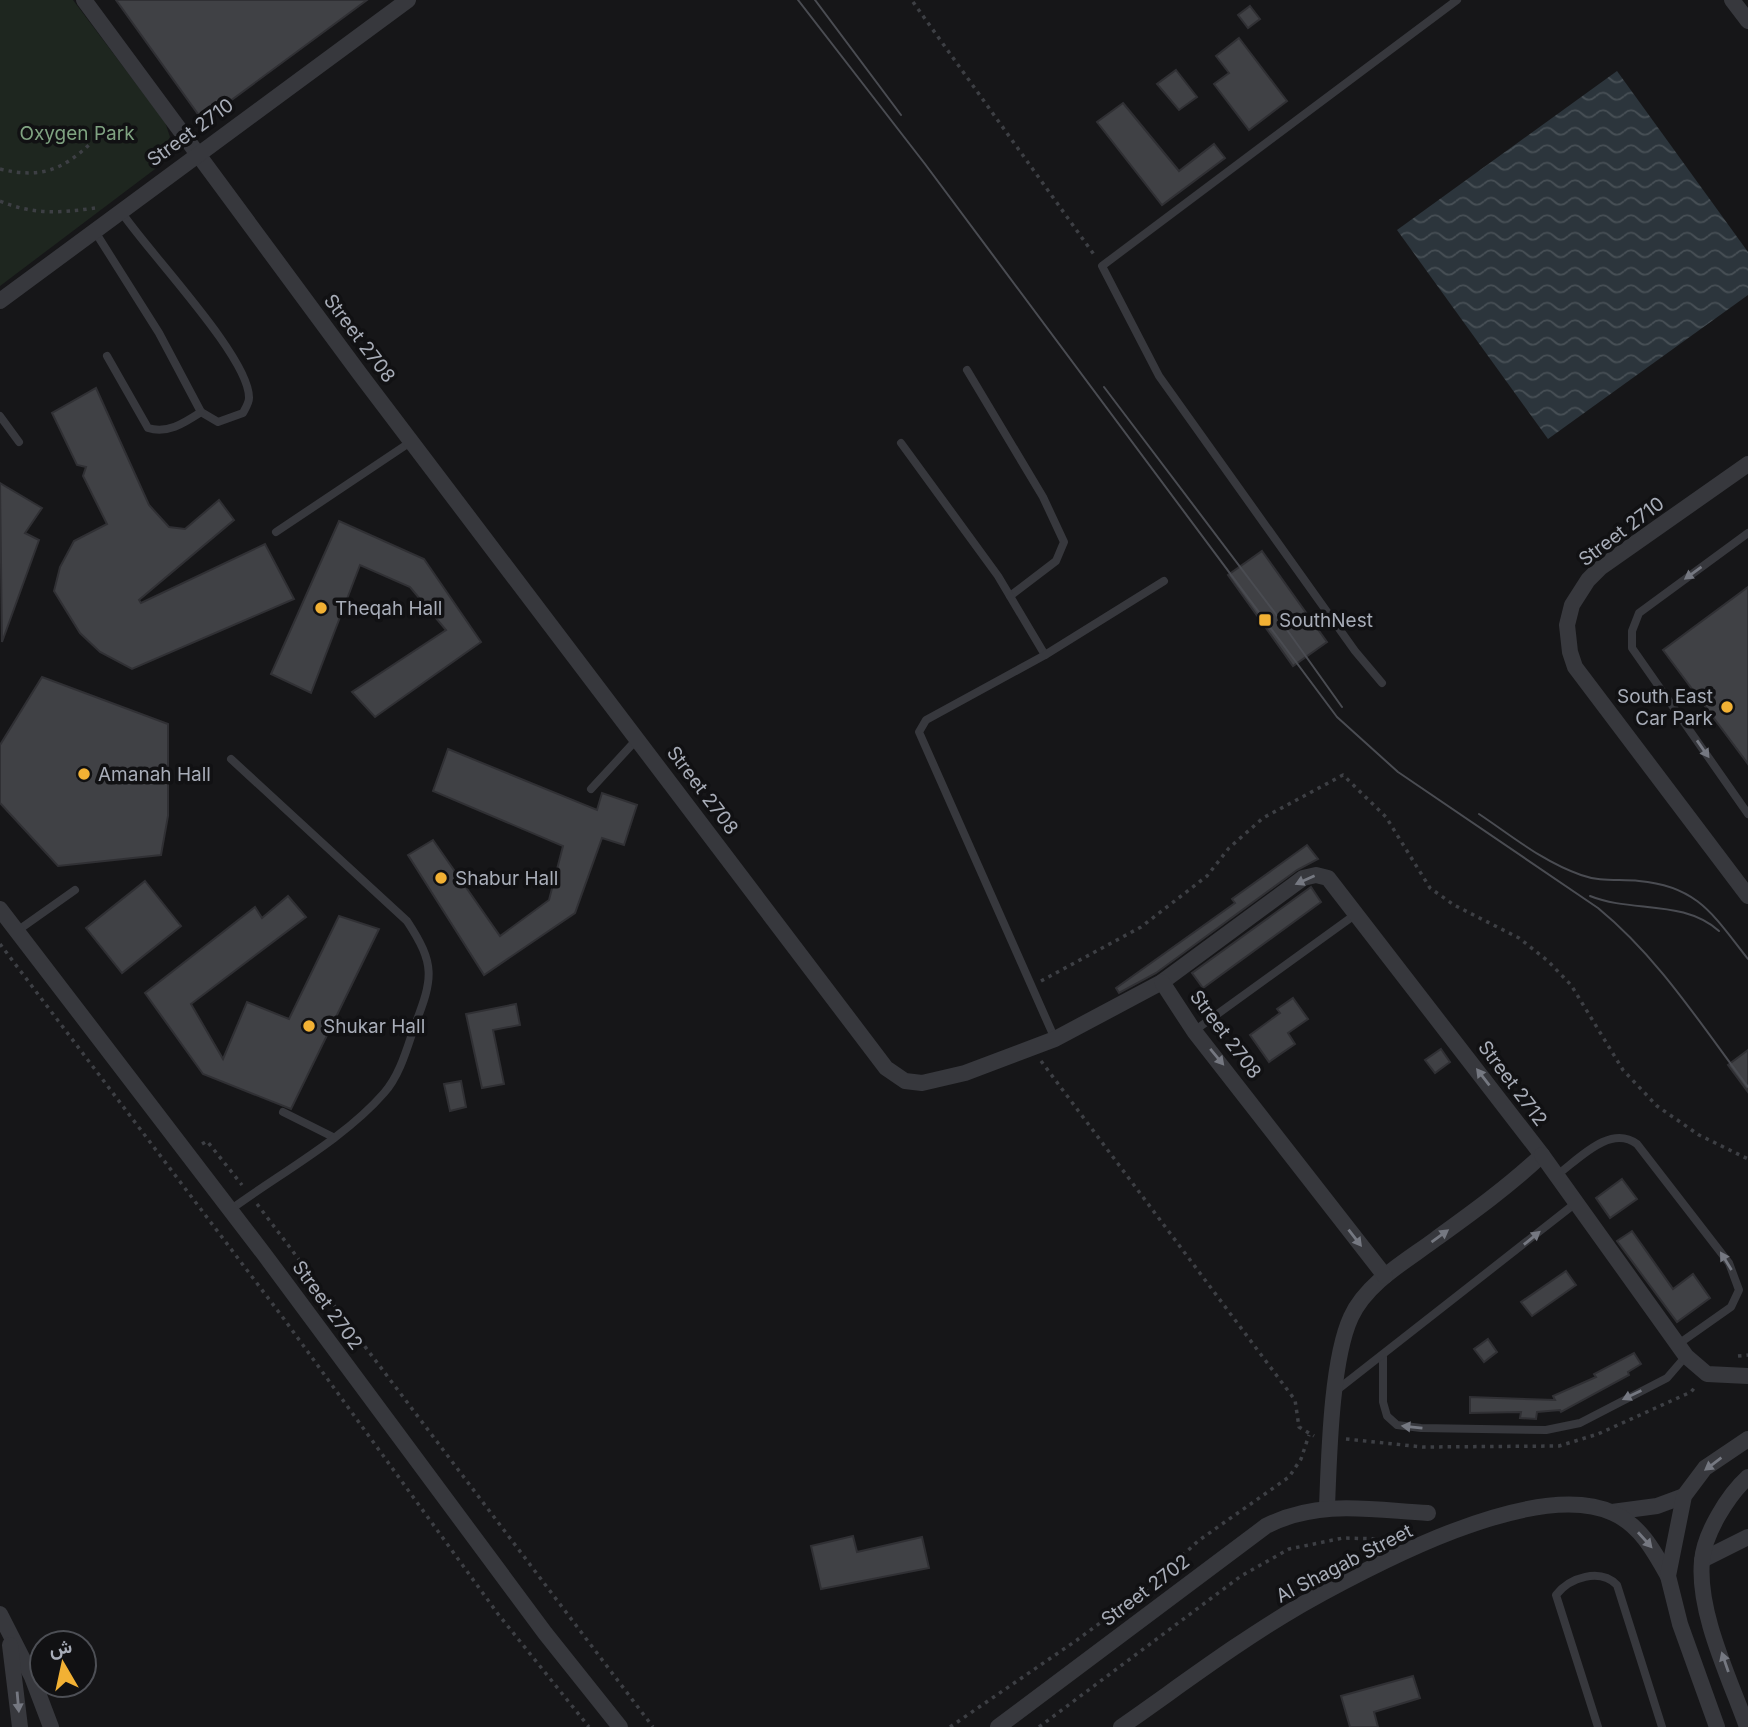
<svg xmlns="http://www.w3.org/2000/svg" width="1748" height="1727" font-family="Inter,Vazirmatn,sans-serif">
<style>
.park{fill:#1e261f}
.water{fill:url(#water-waves)}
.building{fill:#404145;stroke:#303034;stroke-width:2}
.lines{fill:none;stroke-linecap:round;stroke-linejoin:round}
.path{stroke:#3d3f44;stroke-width:3.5;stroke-dasharray:3.5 5;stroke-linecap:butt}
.service{stroke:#37383d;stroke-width:8}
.minor{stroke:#37383d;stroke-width:16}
.tram{stroke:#4a4c52;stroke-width:2}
.oneway{fill:#757881}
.poi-dot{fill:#f2b134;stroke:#111113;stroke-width:2.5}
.labels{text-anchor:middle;stroke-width:7;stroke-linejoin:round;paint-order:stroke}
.street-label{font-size:19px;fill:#a8adb8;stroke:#111113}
.park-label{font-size:19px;fill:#7fa381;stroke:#111113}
.poi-label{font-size:19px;fill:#a8adb8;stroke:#111113;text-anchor:start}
</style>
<defs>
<pattern id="water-waves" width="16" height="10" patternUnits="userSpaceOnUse" patternTransform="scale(1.75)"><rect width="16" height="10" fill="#2c353c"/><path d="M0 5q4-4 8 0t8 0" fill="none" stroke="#485056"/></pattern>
</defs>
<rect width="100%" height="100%" fill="#161618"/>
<path class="park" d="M0,0h73l92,122 5,15 -7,26 -163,123z"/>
<path class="water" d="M1617,71l131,181v43l-200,144 -151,-209z"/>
<g class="building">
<path d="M116,0h251l-164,121z"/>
<path d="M1250,6l10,13 -12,9 -10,-13z"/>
<path d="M1239,38l48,63 -38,29 -35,-46 15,-11 -13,-17z"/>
<path d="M1176,70l21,27 -18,13 -22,-26z"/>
<path d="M1123,103l56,68 35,-27 11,14 -63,47 -65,-83z"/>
<path d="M96,388l53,117 20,22 16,2 34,-29 15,20 -95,80 2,3 124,-59 29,55 -162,70 -32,-17 -20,-19 -26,-42 6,-24 14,-26 33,-17 -24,-48 3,-9 -9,-2 -25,-52z"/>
<path d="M0,483l42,25 -17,25 14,7 -37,102z"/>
<path d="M339,521l85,38 57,83 -106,75 -23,-25 94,-62 -36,-43 -50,-22 -49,128 -40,-19z"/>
<path d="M1262,551l65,91 -34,24 -65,-91z"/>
<path d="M1748,587v177l-85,-114z"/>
<path d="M42,677l126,47v92l-7,39 -103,11 -58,-63v-58z"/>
<path d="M448,749l149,61 5,-17 35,12 -13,40 -22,-7 -27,75 -91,62 -76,-120 25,-15 67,96 49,-36 14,-54 -130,-55z"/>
<path d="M1307,845l11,14 -21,11 -141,103 -37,20 -3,-5 119,-85 -3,-4z"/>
<path d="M145,881l36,45 -59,47 -36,-45z"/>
<path d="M1311,887l10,15 -118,86 -11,-15z"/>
<path d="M288,896l18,21 -115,87 32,55 24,-57 42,17 50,-103 40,13 -88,180 -88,-35 -58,-81 110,-86 7,11z"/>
<path d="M1293,998l15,21 -20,14 7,11 -26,18 -19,-27 30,-22 -3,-4z"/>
<path d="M516,1004l4,21 -27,5 11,54 -22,4 -16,-74z"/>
<path d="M1441,1049l9,13 -15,11 -10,-13z"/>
<path d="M1748,1050v42l-20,-27z"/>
<path d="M461,1081l5,26 -16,4 -6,-27z"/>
<path d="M1622,1179l15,20 -27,19 -14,-20z"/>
<path d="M1632,1231l41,58 20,-15 17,24 -33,24 -60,-81z"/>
<path d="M1566,1271l10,14 -44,31 -11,-14z"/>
<path d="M1488,1339l9,13 -13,10 -10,-13z"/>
<path d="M1634,1353l7,11 -13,8 1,3 -68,37 -1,-2 -23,2 -1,7 -16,-1 1,-6 -51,1v-16l85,3 -2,-4 43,-19 -2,-3z"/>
<path d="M853,1536l4,16 65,-15 7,31 -108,21 -10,-43z"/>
<path d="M1413,1676l7,22 -46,14 4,15h-28l-9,-31z"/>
</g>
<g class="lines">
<g class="path">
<path d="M913,2l182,254"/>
<path d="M0,169c41,10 63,1 92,-27"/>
<path d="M0,201c33,14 60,12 95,7"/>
<path d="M0,944l284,375 214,295 91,113"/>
<path d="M1041,981l100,-54 66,-51 22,-28 34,-30 80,-43 43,42 44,71 24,17 65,33 29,23 23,24 52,85 34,36 42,29 49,24"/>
<path d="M1041,1061l254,339 4,27 15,9"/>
<path d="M202,1144l5,-3 35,44"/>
<path d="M257,1204l396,523"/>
<path d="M1738,1356l10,-1"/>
<path d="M1346,1439l77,8 136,-1 39,-12 93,-42 5,-6"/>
<path d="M950,1727l127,-87 73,-54 48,-45 91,-64 12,-18 8,-24"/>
<path d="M1039,1727l202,-151 48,-27 54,-11 38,1"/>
</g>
<g class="service">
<path d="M94,230l65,103 42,79 17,10 25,-9c2,-4 6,-10 6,-15 1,-41 -104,-149 -129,-188"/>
<path d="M107,356l41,72c20,6 36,-5 53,-16"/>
<path d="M967,370l76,127 21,45 -8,19 -46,35"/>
<path d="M0,416l19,26"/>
<path d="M901,443l97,133 47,79"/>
<path d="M276,532l136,-91"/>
<path d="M1748,533l-109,80 -7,18v17l116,166"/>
<path d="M1382,683l-27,-32 -196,-275 -57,-110 355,-266"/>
<path d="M591,789l47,-51"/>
<path d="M17,931l58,-41"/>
<path d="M1194,1031l162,-117"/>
<path d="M1055,1039l-136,-307 7,-12 119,-65 119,-74"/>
<path d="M283,1112l50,25"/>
<path d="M1557,1175c22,-16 53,-51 80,-31l92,119 10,27 -8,17 -54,38"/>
<path d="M230,1210c49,-36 114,-71 154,-117 16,-18 23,-45 31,-68 18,-47 21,-60 -8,-104l-176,-162"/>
<path d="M1383,1357v45l4,14 10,9 24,3 125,2 34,-7 87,-45 19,-22"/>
<path d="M1337,1390l240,-188"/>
<path d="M1598,1727l-42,-132c14,-18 44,-27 61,-10l45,142"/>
</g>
<g class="minor">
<path d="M84,0l276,374 526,694 19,13 17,2 43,-10 90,-34 107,-57 141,-104 13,-3 12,3 214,277c-33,31 -69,57 -105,83 -29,22 -70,44 -86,79 -20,43 -22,141 -24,190"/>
<path d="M1732,0l16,21"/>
<path d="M0,301l408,-301"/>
<path d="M1748,464l-148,104 -12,12 -16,25 -5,20 3,27 5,15 173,229"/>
<path d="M0,909l264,345 281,379 75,94"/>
<path d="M1162,982l32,49 191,245"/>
<path d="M1542,1155l144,201 21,18 41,2"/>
<path d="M1612,1512l45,-6 27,-10"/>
<path d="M1702,1560l46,-23"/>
<path d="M0,1614l32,63 19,50"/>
<path d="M10,1645l10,82"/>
<path d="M998,1727l268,-201c53,-27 106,-16 162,-13"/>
<path d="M1121,1727c59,-41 118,-86 180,-122 70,-39 234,-128 312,-92 27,12 41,38 55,63"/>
<path d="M1717,1727l-37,-103 -12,-48 16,-80 21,-28 43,-29"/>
<path d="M1747,1727c-17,-48 -50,-115 -45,-166 2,-27 26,-66 46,-84"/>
</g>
<g class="tram">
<path d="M798,0l127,164 412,553 61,55 200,136c61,50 103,117 150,179"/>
<path d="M815,0l86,115"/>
<path d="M1104,387l171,226 67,94"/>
<path d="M1479,814c33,22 64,48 102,61 19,7 38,4 58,6 59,5 75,35 109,78"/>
<path d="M1590,896c42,17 93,3 129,35"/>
</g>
</g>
<defs><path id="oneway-solid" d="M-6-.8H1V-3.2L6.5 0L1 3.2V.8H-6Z" transform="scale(1.75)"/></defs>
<g class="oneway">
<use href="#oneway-solid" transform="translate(1693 573) rotate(144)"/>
<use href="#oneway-solid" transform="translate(1703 749) rotate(55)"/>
<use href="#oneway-solid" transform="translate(1305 880) rotate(156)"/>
<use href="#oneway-solid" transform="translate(1217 1057) rotate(50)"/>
<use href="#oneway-solid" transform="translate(1483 1077) rotate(-128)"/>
<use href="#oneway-solid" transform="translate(1440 1236) rotate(-36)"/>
<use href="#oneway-solid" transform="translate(1355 1238) rotate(52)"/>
<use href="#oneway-solid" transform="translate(1532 1238) rotate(-39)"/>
<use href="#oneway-solid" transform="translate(1726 1261) rotate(-122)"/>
<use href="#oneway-solid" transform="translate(1632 1395) rotate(154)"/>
<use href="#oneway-solid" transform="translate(1412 1427) rotate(-174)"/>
<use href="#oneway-solid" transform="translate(1713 1464) rotate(143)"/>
<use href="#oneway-solid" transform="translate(1645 1540) rotate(48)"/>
<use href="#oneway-solid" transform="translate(1725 1662) rotate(-109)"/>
<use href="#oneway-solid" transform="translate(18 1702) rotate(85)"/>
</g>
<g class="poi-dot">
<circle cx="321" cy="608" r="7"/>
<rect x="1258" y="613" width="14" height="14" rx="3.5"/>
<circle cx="1727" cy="707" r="7"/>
<circle cx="84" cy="774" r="7"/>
<circle cx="441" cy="878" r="7"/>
<circle cx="309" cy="1026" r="7"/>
</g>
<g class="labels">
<g class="street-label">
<text transform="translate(190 132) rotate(-36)" y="7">Street 2710</text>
<text transform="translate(360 338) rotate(53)" y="7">Street 2708</text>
<text transform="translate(1621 531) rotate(-37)" y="7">Street 2710</text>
<text transform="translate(703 790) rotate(53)" y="7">Street 2708</text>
<text transform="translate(1226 1034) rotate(53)" y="7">Street 2708</text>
<text transform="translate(1513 1083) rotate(53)" y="7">Street 2712</text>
<text transform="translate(328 1305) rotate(54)" y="7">Street 2702</text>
<text transform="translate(1344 1563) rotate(-27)" y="7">Al Shagab Street</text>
<text transform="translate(1145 1590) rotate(-37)" y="7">Street 2702</text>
</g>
<g class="park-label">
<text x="77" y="140">Oxygen Park</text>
</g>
<g class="poi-label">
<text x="335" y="615">Theqah Hall</text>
<text x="1279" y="627">SouthNest</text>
<text x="1713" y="703" text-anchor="end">South East<tspan x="1713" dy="22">Car Park</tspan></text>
<text x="98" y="781">Amanah Hall</text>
<text x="455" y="885">Shabur Hall</text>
<text x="323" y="1033">Shukar Hall</text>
</g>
</g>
<g transform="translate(63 1664) rotate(351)"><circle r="33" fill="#111113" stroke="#4d4f55" stroke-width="2"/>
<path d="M0-5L12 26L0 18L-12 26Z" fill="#f2b134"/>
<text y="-10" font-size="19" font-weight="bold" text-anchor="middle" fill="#a8adb8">ش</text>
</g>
</svg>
